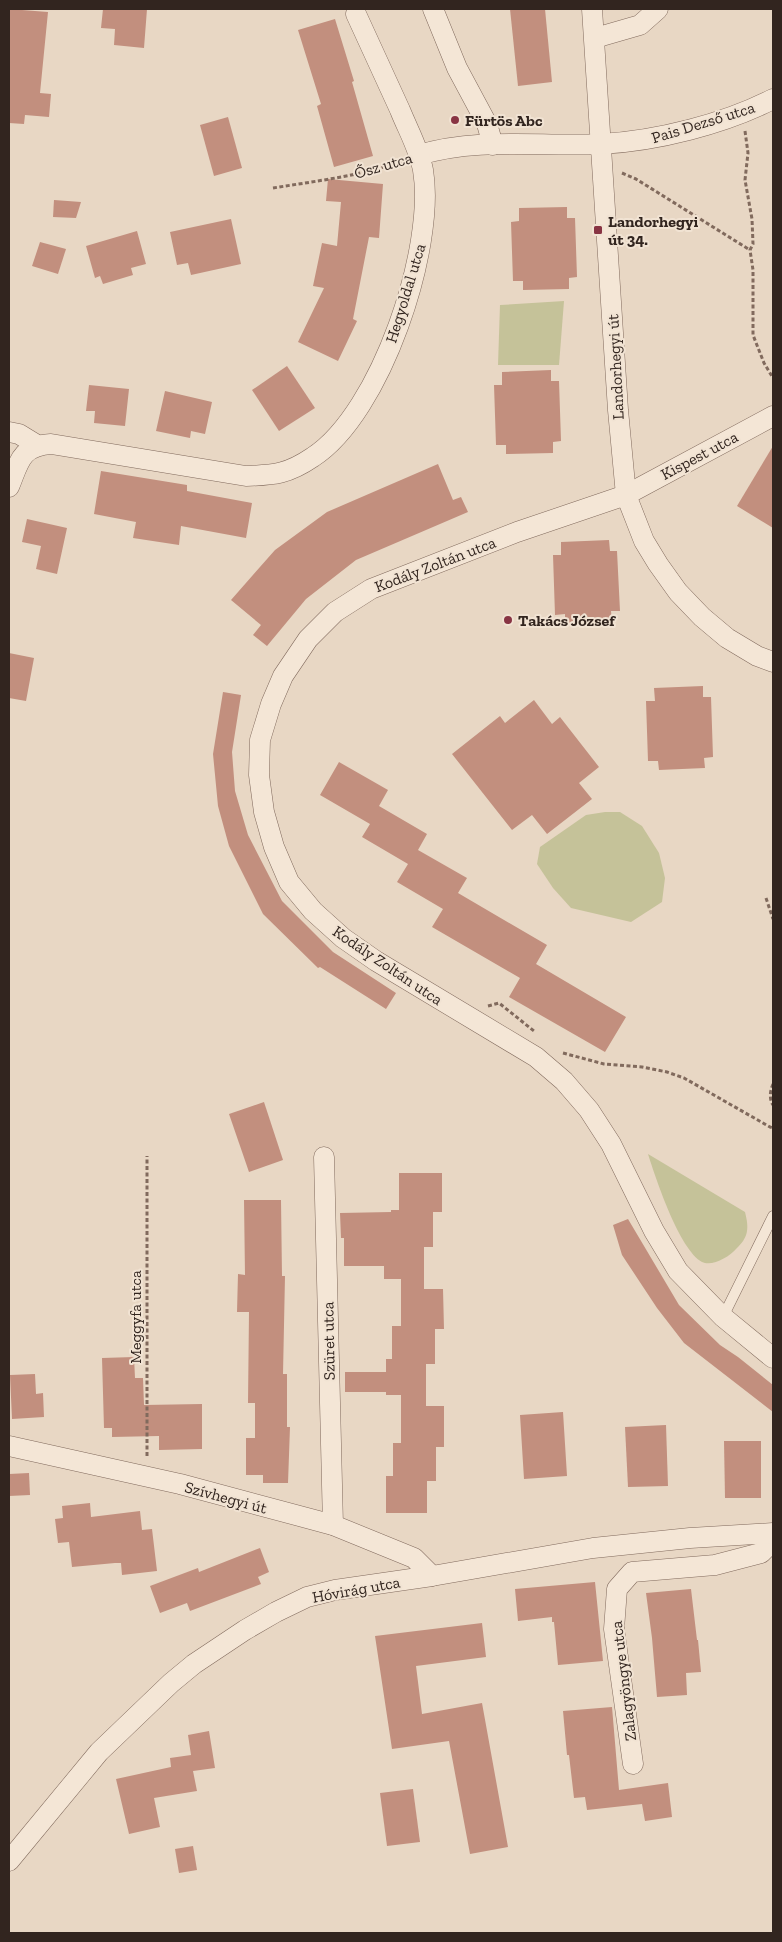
<svg xmlns="http://www.w3.org/2000/svg" width="782" height="1942" font-family="'Zilla Slab',serif">
<style>
.green{fill:#c5c299}
.building{fill:#c28f7e}
.lines{fill:none;stroke-linecap:round;stroke-linejoin:round}
.service-casing{stroke:#816a5d;stroke-width:11}
.minor-casing{stroke:#816a5d;stroke-width:21}
.path{stroke:#816a5d;stroke-width:3;stroke-dasharray:4 2.5;stroke-linecap:butt}
.service{stroke:#f4e6d6;stroke-width:10}
.minor{stroke:#f4e6d6;stroke-width:20}
.poi-dot{fill:#883443;stroke:#f1e3d3;stroke-width:2}
.labels{text-anchor:middle;stroke-width:4;stroke-linejoin:round;paint-order:stroke}
.poi-label{font-size:16px;font-weight:bold;fill:#32251f;stroke:#f1e3d3;text-anchor:start}
.street-label{font-size:16px;fill:#32251f;stroke:#f1e3d3}
</style>
<rect width="100%" height="100%" fill="#e8d7c4"/>
<g class="green">
<path d="M564,301l-5,64h-61l2,-60z"/>
<path d="M605,812h15l22,14 17,27 6,25 -3,24 -31,20 -60,-14 -18,-20 -16,-24 3,-17 46,-32z"/>
<path d="M648,1154l97,58c4,16 4,25 -9,37 -7,8 -24,18 -34,13 -23,-13 -46,-83 -54,-108z"/>
</g>
<g class="building">
<path d="M9,9l39,3 -8,81 11,1 -2,23 -24,-2 -1,9 -15,-1z"/>
<path d="M103,9h44l-3,39 -30,-3 1,-16 -14,-1z"/>
<path d="M510,9h35l7,73 -34,4z"/>
<path d="M335,19l19,62 -2,1 21,74 -39,11 -17,-61 4,-2 -23,-74z"/>
<path d="M228,117l14,51 -28,8 -14,-51z"/>
<path d="M328,179l55,5 -4,54 -10,-1 -16,82 4,2 -19,40 -40,-19 26,-54 -11,-2 9,-43 15,3 4,-44 -15,-1z"/>
<path d="M54,200l27,2 -5,16 -23,-1z"/>
<path d="M567,207v11h8l2,59 -8,1v11l-46,1v-9h-10l-2,-59 8,-1v-13z"/>
<path d="M231,219l10,45 -50,11 -3,-12 -11,2 -7,-33z"/>
<path d="M137,231l9,33 -15,4 2,7 -30,9 -3,-8 -5,2 -9,-32z"/>
<path d="M40,242l26,7 -8,25 -26,-8z"/>
<path d="M287,366l28,42 -36,23 -27,-41z"/>
<path d="M551,370v11h8l2,60 -8,1v11l-47,1v-9h-10l-2,-60h8v-13z"/>
<path d="M89,385l40,4 -4,37 -31,-3 1,-12h-9z"/>
<path d="M165,391l47,11 -7,32 -14,-3 -1,7 -34,-7z"/>
<path d="M773,446v82l-36,-22z"/>
<path d="M438,464l15,36 8,-3 7,15 -112,48 -50,39 -39,47 -14,-11 8,-10 -30,-25 44,-50 52,-38z"/>
<path d="M101,471l86,14v6l65,12 -6,35 -65,-12 -2,19 -46,-7 3,-16 -42,-8z"/>
<path d="M27,519l40,9 -10,46 -21,-5 5,-23 -19,-4z"/>
<path d="M609,540l1,11h7l3,60h-9l1,11 -47,2v-10l-10,1 -2,-60h8v-13z"/>
<path d="M9,653l25,5 -8,43 -17,-3z"/>
<path d="M703,686v11h8l2,60 -9,1 1,10 -46,2 -1,-9h-10l-2,-60h9l-1,-13z"/>
<path d="M223,692l18,3 -9,57 3,39 13,44 34,66 51,51 63,41 -10,16 -66,-42 -2,1 -55,-54 -34,-68 -11,-40 -5,-52z"/>
<path d="M534,700l18,24 8,-7 39,50 -20,16 13,16 -45,35 -15,-19 -20,15 -60,-76 48,-38 5,7z"/>
<path d="M339,762l49,28 -9,16 48,28 -9,16 49,28 -9,15 89,52 -11,19 90,53 -21,35 -96,-55 11,-19 -88,-51 11,-18 -46,-27 11,-18 -46,-27 8,-13 -50,-29z"/>
<path d="M264,1102l19,58 -34,12 -20,-58z"/>
<path d="M399,1173h43v39h-9v35h-9v42h19l1,40h-9v35h-9v42h18v41h-8v34h-9v32h-41v-37h7v-33h8v-48h-15v-3h-41v-20h41v-13h6v-33h9v-47h-17v-13h-40v-28h-3l-1,-25 51,-1v-2h8z"/>
<path d="M244,1200h37l1,76h3l-2,98h4v53h3l-2,56h-25v-8h-17v-37h9v-35h-7l1,-91h-12l1,-38 7,1z"/>
<path d="M628,1219l51,86 41,40 18,12 35,28v27l-89,-69 -27,-35 -35,-53 -9,-30z"/>
<path d="M134,1357l1,21h8l1,27 58,-1v45l-43,1v-14l-47,1v-9h-8l-2,-70z"/>
<path d="M35,1374l1,20 7,-1 1,24 -32,2 -2,-44z"/>
<path d="M563,1412l4,64 -43,3 -4,-64z"/>
<path d="M666,1425l2,61 -40,1 -3,-60z"/>
<path d="M724,1441h37v57h-36z"/>
<path d="M29,1473l1,22 -21,1v-22z"/>
<path d="M90,1503l1,14 49,-6 2,19 10,-1 5,42 -35,4 -1,-12h-6l-43,4 -3,-25 -11,1 -3,-24 8,-1 -1,-12z"/>
<path d="M260,1548l9,24 -11,5 3,7 -71,27 -3,-8 -27,10 -10,-27 48,-18 1,4z"/>
<path d="M595,1582l8,79 -45,4 -4,-43h-2v-5l-34,4 -3,-32z"/>
<path d="M691,1589l6,51h1l3,32 -15,1 1,22 -30,2 -5,-59 -6,-45z"/>
<path d="M482,1623l4,34 -70,9 6,48 60,-11 26,144 -38,7 -21,-113 -57,8 -17,-113z"/>
<path d="M612,1707l7,83 49,-7 4,34 -27,4 -3,-17 -55,6 -2,-13 -11,1 -5,-43h-2l-4,-44z"/>
<path d="M209,1731l6,37 -22,3 4,20 -43,7 6,29 -31,7 -13,-55 55,-12 -1,-9 21,-3 -3,-20z"/>
<path d="M413,1789l7,53 -33,4 -7,-53z"/>
<path d="M193,1846l4,24 -18,3 -4,-24z"/>
</g>
<g class="lines">
<g class="service-casing">
<path id="service" d="M723,1317l50,-101"/>
</g>
<g class="minor-casing">
<g id="minor">
<path d="M433,9l24,59 30,56 6,21"/>
<path d="M592,9l26,401 8,85 18,46 14,23 20,28 24,25 25,21 30,18 16,6"/>
<path d="M595,38l45,-13 18,-16"/>
<path d="M419,155c59,-18 122,-8 182,-11 56,-3 123,-20 172,-45"/>
<path d="M773,416l-147,79 -109,37 -146,57 -36,23 -27,27 -25,37 -12,28 -11,36 -1,35 5,37 10,35 15,35 24,29 30,27 33,23 160,96 28,24 25,29 22,34 43,87 24,40 45,46 50,41"/>
<path d="M9,432l10,2 18,11"/>
<path d="M9,487c10,-24 11,-41 42,-43l195,32c29,-1 42,-2 67,-19 68,-44 123,-210 110,-287 -4,-21 -15,-40 -23,-60 -15,-32 -29,-64 -44,-96"/>
<path d="M324,1157l9,368"/>
<path d="M9,1446l171,38 153,41 81,33 18,18"/>
<path d="M633,1764l-19,-135 3,-40 15,-17 83,-7 46,-12 12,-12"/>
<path d="M9,1861l90,-109 72,-69 23,-19 51,-34 31,-18 31,-15 28,-7 97,-14 161,-28 97,-10 83,-5"/>
</g>
</g>
<g class="path">
<path d="M745,131l3,22 -3,27 7,39 1,25 -3,6 3,20v65l11,28 9,15"/>
<path d="M622,173l14,6 114,71"/>
<path d="M273,188c43,-7 88,-12 129,-27"/>
<path d="M766,898l7,21"/>
<path d="M488,1006l11,-3 35,28"/>
<path d="M563,1053l41,11 38,3 25,5 17,6 86,49 3,1"/>
<path d="M773,1084c-3,7 -4,15 0,21"/>
<path d="M147,1456v-300"/>
</g>
<use href="#service" class="service"/>
<use href="#minor" class="minor"/>
</g>
<g class="poi-dot">
<circle cx="455" cy="120" r="5"/>
<rect x="593" y="225" width="10" height="10" rx="2.5"/>
<circle cx="508" cy="620" r="5"/>
</g>
<g class="labels">
<g class="poi-label">
<text x="465" y="126">Fürtös Abc</text>
<text x="608" y="227">Landorhegyi<tspan x="608" dy="18">út 34.</tspan></text>
<text x="518" y="626">Takács József</text>
</g>
<g class="street-label">
<text transform="translate(703 122) rotate(-17)" y="6">Pais Dezső utca</text>
<text transform="translate(383 165) rotate(-16)" y="6">Ősz utca</text>
<text transform="translate(405 293) rotate(-73)" y="6">Hegyoldal utca</text>
<text transform="translate(615 367) rotate(-93)" y="6">Landorhegyi út</text>
<text transform="translate(699 455) rotate(-28)" y="6">Kispest utca</text>
<text transform="translate(435 564) rotate(-21)" y="6">Kodály Zoltán utca</text>
<text transform="translate(388 965) rotate(34)" y="6">Kodály Zoltán utca</text>
<text transform="translate(135 1317) rotate(-90)" y="6">Meggyfa utca</text>
<text transform="translate(328 1341) rotate(-91)" y="6">Szüret utca</text>
<text transform="translate(226 1497) rotate(15)" y="6">Szívhegyi út</text>
<text transform="translate(356 1589) rotate(-10)" y="6">Hóvirág utca</text>
<text transform="translate(623 1681) rotate(-97)" y="6">Zalagyöngye utca</text>
</g>
</g>
<rect width="782" height="1942" fill="none" stroke="#32251f" stroke-width="20"/>
</svg>
